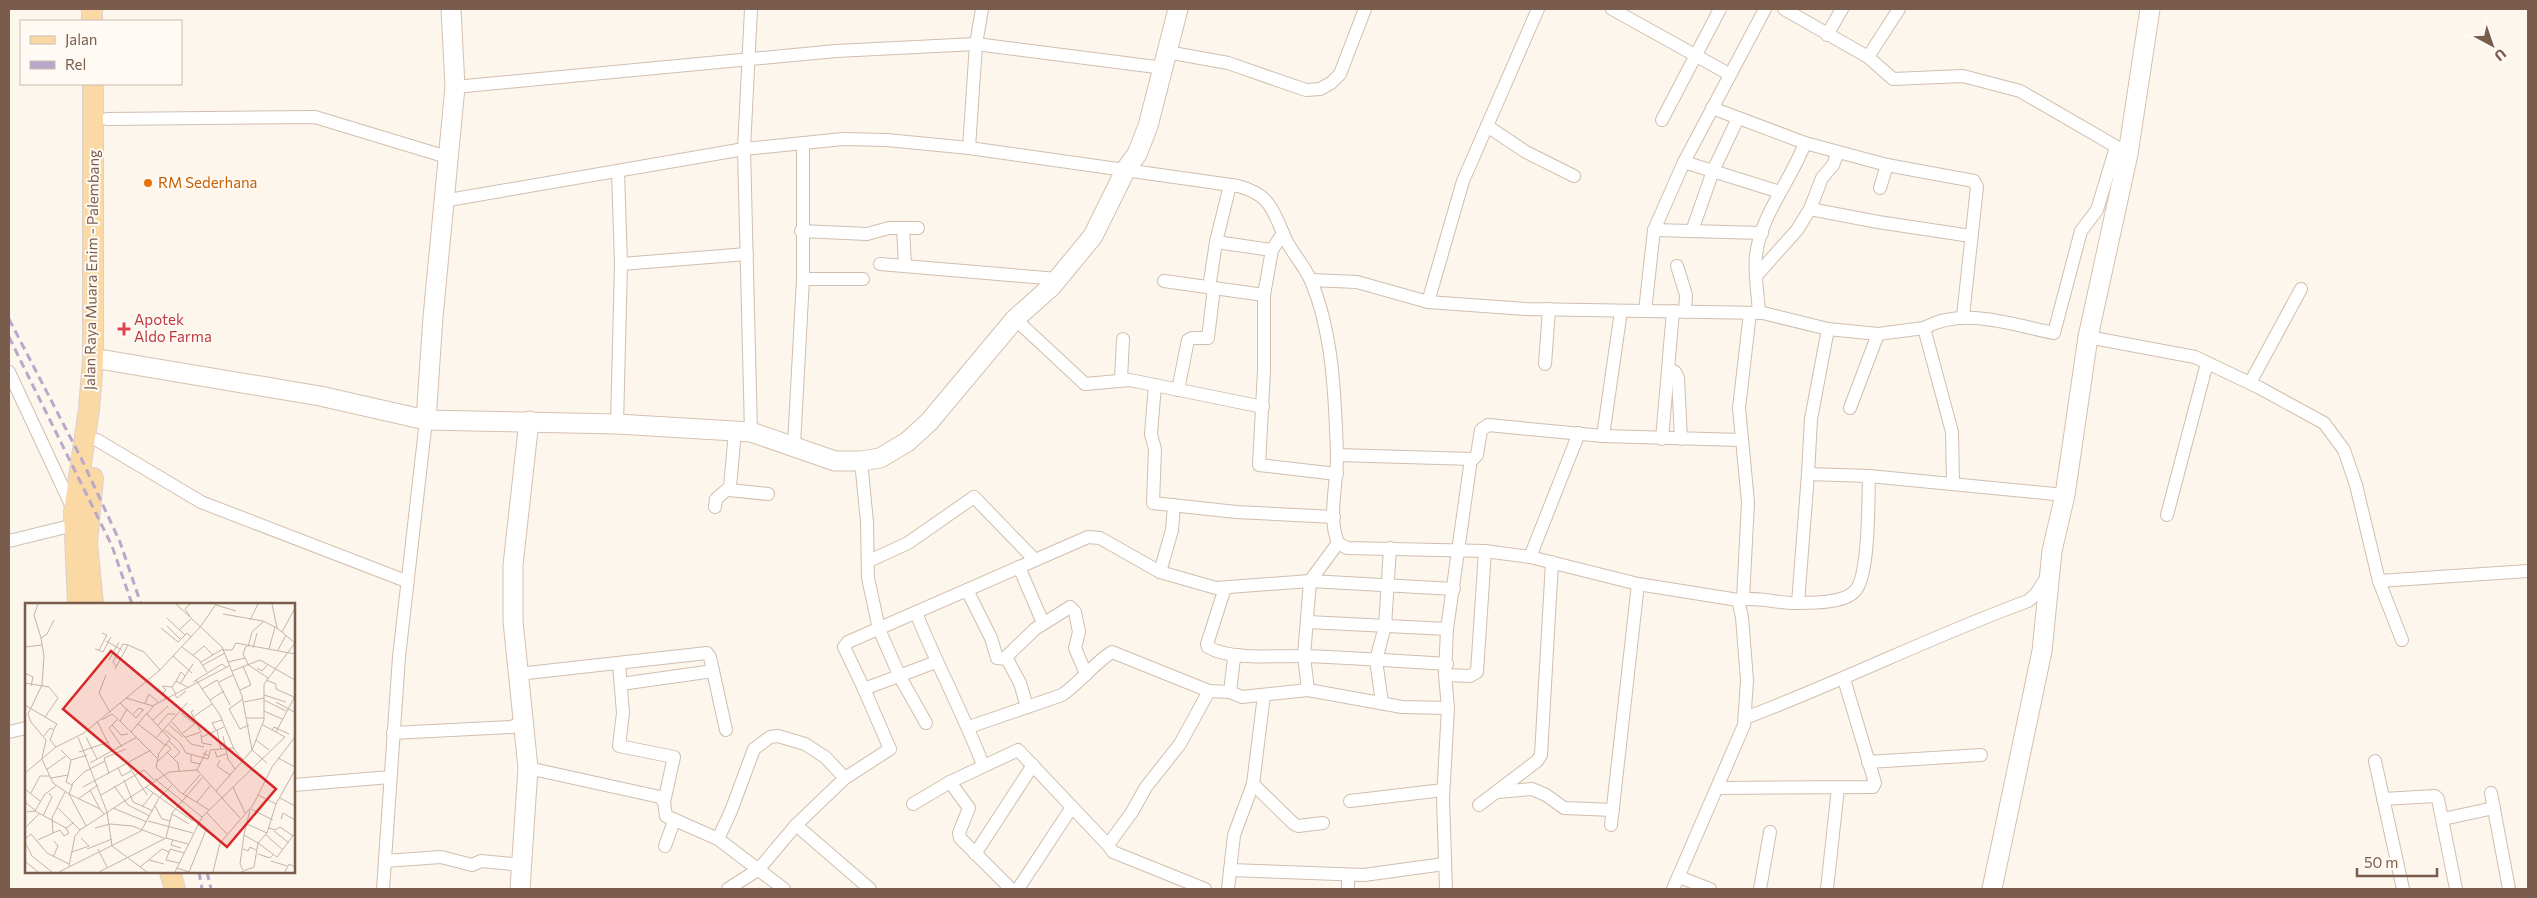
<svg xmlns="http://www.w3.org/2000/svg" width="2537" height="898" font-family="Commissioner,sans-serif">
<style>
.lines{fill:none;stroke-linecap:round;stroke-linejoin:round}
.street-casing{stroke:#d1beb0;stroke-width:14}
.secondary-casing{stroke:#d6c0b0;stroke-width:21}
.primary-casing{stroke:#dad1cd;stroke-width:22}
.street{stroke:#fff;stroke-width:12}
.secondary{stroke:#fff;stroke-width:19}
.primary{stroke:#fbd9a5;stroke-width:20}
.rail{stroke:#b9a8c9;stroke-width:3;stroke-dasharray:8 5;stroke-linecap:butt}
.food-dot{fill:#e8710a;stroke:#fffaf3;stroke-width:2}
.health-dot{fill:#e0444e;stroke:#fffaf3;stroke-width:2}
.labels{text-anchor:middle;stroke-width:4;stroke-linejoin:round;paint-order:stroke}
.food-label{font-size:15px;fill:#c56008;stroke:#fffaf3;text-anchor:start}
.street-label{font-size:15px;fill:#7a5c4d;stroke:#fffaf3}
.health-label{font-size:15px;fill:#be3a42;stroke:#fffaf3;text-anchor:start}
.inset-road{fill:none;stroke:#c5b3a7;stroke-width:1}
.view{fill:#d62828;fill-opacity:0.15;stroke:#d62828;stroke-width:2.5}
.inset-edge{fill:none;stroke:#7a5c4d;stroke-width:2.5}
</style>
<rect width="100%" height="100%" fill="#fdf6ec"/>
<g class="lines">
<g class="street-casing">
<g id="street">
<path d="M751,9l-7,140 7,283"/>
<path d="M1612,9l117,65"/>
<path d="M1784,9l84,48 25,22 70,-3 57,15 102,59"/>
<path d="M1827,35l15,-26"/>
<path d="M1167,52l61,11 78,27 14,-1 11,-6 9,-9 25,-65"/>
<path d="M1868,57l31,-48"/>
<path d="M455,87l381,-36 140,-7 188,24"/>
<path d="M1712,108l93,35 82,22 87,16 3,6 -14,129"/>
<path d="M107,119l208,-2 132,40"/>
<path d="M1662,120l58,-111"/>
<path d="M1487,126l39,26 48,24"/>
<path d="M969,148l7,-104 6,-35"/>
<path d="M1684,162l96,30"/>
<path d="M1230,185l-14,57 56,8"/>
<path d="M1880,188l7,-23"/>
<path d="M443,201l301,-52 99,-10 44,1 82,8 269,38c35,9 35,27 49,56 7,13 18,25 24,39 22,52 24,116 26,172 1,28 -10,63 1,90l9,5 138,3 45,6 108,27 100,16 4,17 5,63 -3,45 -71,164"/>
<path d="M1810,209l12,-31 11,-13 5,-13"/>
<path d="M903,228l2,38"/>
<path d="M1654,230l108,3"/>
<path d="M801,231l66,3 22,-6h29"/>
<path d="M1692,231l21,-60 25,-53"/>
<path d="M1283,233l-11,17 -8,45v75l-5,95 78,9"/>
<path d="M621,264l126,-10"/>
<path d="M880,264l178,15"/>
<path d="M1677,266l9,29 -1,17"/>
<path d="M1756,276l41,-46 13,-21 68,13 93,14"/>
<path d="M803,279h60"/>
<path d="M1311,280l46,2 71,20 98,7 237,4 65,16 50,5 46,-6"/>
<path d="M1164,281l100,14"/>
<path d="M1209,288l7,-46"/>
<path d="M1428,302l35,-121 75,-172"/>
<path d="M1645,311l9,-81 30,-68 81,-153"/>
<path d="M1759,313c-1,-19 -5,-39 -3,-58 5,-41 35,-74 49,-112"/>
<path d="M1015,319l70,65 45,-4 133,27"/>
<path d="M2088,337l107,20 65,31 64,35 20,27 12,35 23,96 23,59"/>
<path d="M1545,364l4,-55"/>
<path d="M1668,369l7,3 3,6 3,61"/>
<path d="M9,372l64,137"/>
<path d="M1121,379l2,-40"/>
<path d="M2250,383l51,-94"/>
<path d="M1155,385l-4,49 4,15 -2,54 83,9 98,5"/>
<path d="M1178,390l10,-50 4,-2h16l6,-50"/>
<path d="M1850,408l28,-74"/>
<path d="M617,424l4,-160 -3,-92"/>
<path d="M1603,436l18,-125"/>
<path d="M1662,439l11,-128"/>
<path d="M97,440l104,62 205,79"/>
<path d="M794,445l9,-166v-136"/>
<path d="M1337,455l136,4 4,-4 4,-25 7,-5 115,11 138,4"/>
<path d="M861,461l6,61 1,56 11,51 21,48 26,46"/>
<path d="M1808,474l3,-55 17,-90"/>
<path d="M1953,484l-1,-52 -28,-104c40,-22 88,-3 130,5l27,-102 16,-21 19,-63"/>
<path d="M729,490l39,4"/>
<path d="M715,507l1,-8 14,-12 5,-56"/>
<path d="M2167,515l40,-152"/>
<path d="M9,541l65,-16"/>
<path d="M1530,557l49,-124"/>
<path d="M869,561l39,-18 66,-46 61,63"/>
<path d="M1019,567l24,56"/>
<path d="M1160,572l12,-42 2,-25"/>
<path d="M2379,581l149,-10"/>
<path d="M1225,588l-18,56 1,3c24,14 70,8 98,9 47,2 94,5 141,8"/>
<path d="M967,590l24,48 6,20 10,1 13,24 7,24"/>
<path d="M1743,599l5,-97 -9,-94 11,-95"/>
<path d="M1738,600c19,-4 41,4 61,3 14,0 44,0 55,-11 16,-13 14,-93 15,-116"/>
<path d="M1798,603l10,-129 61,2 196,19"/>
<path d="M916,613c21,52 47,100 67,152"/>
<path d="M1308,622l139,7"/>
<path d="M1005,658l30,-29 35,-22 5,5 4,20 -4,16 11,26"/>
<path d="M936,662l-72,27 -20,-42 4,-5 240,-105 12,1 60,34 56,16 94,-7 144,8"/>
<path d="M619,664l4,49 -4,33 55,11 -10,45"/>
<path d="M518,674l189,-21 3,4 16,73"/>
<path d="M1445,675l25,1 7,-4 8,-121"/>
<path d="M621,684l92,-13"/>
<path d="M1308,690l-4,-34 6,-75 28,-38"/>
<path d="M1230,692l4,-34 5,-3"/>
<path d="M1382,703l-6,-43 9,-34 5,-78"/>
<path d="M1745,718c96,-36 187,-82 283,-117l8,-7 12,-19"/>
<path d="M969,727l93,-32c19,-13 31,-31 50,-43l97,39 21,1 12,5 66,-7 94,17 46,1"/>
<path d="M9,732l17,-4"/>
<path d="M393,733l119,-6 11,-6"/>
<path d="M2375,761l28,128"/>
<path d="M1868,762l113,-7"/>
<path d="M528,768l132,29 4,5 2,14 52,23 66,50"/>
<path d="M950,782l19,26 -10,25 1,5 51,51"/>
<path d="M1253,784l41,40 4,2 25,-3"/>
<path d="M294,785l96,-8"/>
<path d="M1718,788l155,-1 2,-4 -31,-104"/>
<path d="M1498,792l34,-3 14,6 18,13 49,2"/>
<path d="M2491,793l18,96"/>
<path d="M2383,799l52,-3 3,3 18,90"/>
<path d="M1350,801l93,-11"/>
<path d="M913,804l37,-22 68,-32 90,95"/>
<path d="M1479,805l58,-44 4,-6 11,-193"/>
<path d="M2443,819l51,-11"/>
<path d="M796,825l74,64"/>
<path d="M1611,825l27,-241"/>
<path d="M718,839l13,-28 23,-62 16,-12 8,-1 27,8 20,13 20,21"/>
<path d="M665,846l9,-25"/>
<path d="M975,854l58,-89"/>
<path d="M385,861l56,-4 31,8 9,-4 41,4"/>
<path d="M1230,870l134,5 80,-11"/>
<path d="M1679,877l31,12"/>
<path d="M383,889l16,-232 27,-237"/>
<path d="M728,889l31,-20 37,-44 49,-47 45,-29 -26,-60"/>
<path d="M1018,889l54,-82"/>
<path d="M1205,889l-92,-37 -5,-7 24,-33 14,-25 34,-43 29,-53"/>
<path d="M1228,889l6,-54 19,-51 11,-89"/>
<path d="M1348,889v-14"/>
<path d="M1446,889l-3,-90 5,-91 -3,-33 2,-46 24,-170"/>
<path d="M1760,889l10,-57"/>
<path d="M1827,889l11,-101"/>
</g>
</g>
<g class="secondary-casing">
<g id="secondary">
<path d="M105,360l215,36 106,24 191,4 134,8 84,29h26l19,-3 27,-16 22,-20 86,-103 36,-32 42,-51 33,-67 11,-15 11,-28 30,-117"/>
<path d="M426,420l7,-103 22,-230 -4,-78"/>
<path d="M520,889l8,-121 -15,-147v-56l16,-144"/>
<path d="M1992,889l50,-238 10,-100 13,-56 23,-158 40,-183 22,-145"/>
</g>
</g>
<g class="primary-casing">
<g id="primary">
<path d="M92,9v12"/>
<path d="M93,478l-6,65 6,61"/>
<path d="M78,604l-4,-92 15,-103 4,-49v-276"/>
<path d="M170,872l5,17"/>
</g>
</g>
<use href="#street" class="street"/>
<use href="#secondary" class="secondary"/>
<use href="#primary" class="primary"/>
<g class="rail">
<path d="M9,319l73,141 38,82 21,62"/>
<path d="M9,337l103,209 20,58"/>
<path d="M199,872l3,17"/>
<path d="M207,872l4,17"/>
</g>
</g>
<circle class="food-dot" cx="148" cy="183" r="5"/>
<path class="health-dot" d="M121.5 321.5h5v5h5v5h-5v5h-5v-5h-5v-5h5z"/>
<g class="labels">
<g class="food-label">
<text x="158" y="188">RM Sederhana</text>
</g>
<g class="street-label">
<text transform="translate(92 270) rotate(-89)" y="5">Jalan Raya Muara Enim - Palembang</text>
</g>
<g class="health-label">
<text x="134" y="325">Apotek<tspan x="134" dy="17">Aldo Farma</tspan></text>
</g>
</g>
<g transform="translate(25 603)">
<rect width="270" height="270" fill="#fdf6ec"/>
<path class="inset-road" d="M13,1l-4,11 7,23M151,1l46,43 20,49 10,54 15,13M165,1l-5,5 5,7M247,1l5,24 18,15M191,2l20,6M198,11l40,7 14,7M142,15l18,17M225,17l8,-16M142,23l13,13M136,25l17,14 9,-9 4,4M154,27l13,-12M257,29l13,-24M81,38l16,9M221,43l-3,8 5,10M0,44l17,-2M157,44l17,13 8,12M223,44l4,-15 11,-10M228,45l4,-15M70,46l8,3 8,-15M244,46l6,-22M74,47l8,-15 -5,-2M198,47h9l4,-7 59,11M253,47l8,-15M168,52l11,-9 9,9M148,53l19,17M84,57l10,-18M176,59l22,-13M203,59l17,-4M222,61l21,14M178,62l22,-12M91,63l-3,-4 10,-18 5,1M232,65l5,3 6,-7M90,66l13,-24 16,7 16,18M207,68l28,-11 35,20M0,70l8,4 -2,9M81,72l-7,18 11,19M171,77l24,35 14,34 9,11M241,77l10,4v5l18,8M151,78l5,-9 4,4M168,79l29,-18 4,3M194,79l14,-7M0,80l24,4 9,11 -13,19 -20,-12M155,81l13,-20M137,83l10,1 4,7M137,83l4,4 -3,3 3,6M147,84l4,-6 13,7M177,86l15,-9 13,25M215,87l11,-5 -8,-19M150,92l2,3 9,-7M239,92l22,7M101,95l27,8M218,96l-14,10 11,20 9,-4M185,97l14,-9M239,97l22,11M219,99l20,-4M251,99l18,10M95,100l16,15 7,-8M120,100l4,-9 10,9M239,108l18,8M156,110l14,11M107,112l7,-7 5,2M20,114l12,7 -3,5M168,114l19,-13M222,115h17M77,117l10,-6 8,7 7,-12M92,117l-8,8 13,19M128,117l15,-14M72,118l15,30M95,118l37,37M147,119l19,22 13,3M113,121l27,21M87,122l9,10 7,-1M144,122l14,12M132,123l11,-12h7M140,127l15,13 6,10 22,6 1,-3 -6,-3M191,127l-4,-7 10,-3M192,127l4,20M247,127l2,-3 15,7M106,129l16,-19M251,129l19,-36M158,130l14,-11M176,131l1,9 10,2M19,133l6,-8 4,2 -4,10 6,7M198,133l5,23 7,10M53,134l29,75 5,34 35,26M61,134l11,22M132,134l30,-34M161,134l15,-5 -10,-20 3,-2M177,134l22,-10M231,137l13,10M144,138l11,11 -7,7M36,147l10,10 16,-5M190,148l2,6 9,-3M54,149l30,-10M142,149l11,11 1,8M166,152v7l10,2M184,153l1,-6 23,-2M17,155l4,-18 -15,-18 -3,-8 14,-29 2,-29 -3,-18 6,-4 7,-14M253,155l17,9M17,156l11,24 16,11 17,32M195,157l-3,6 13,9M132,159l14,-13 -5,-5M65,160l47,-26M102,160l20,32M93,165l4,8 9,-5M21,167l20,-14M172,167l10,-20M0,170l31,-26 28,-14 76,-63 41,-44 15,-22M84,171l-5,-16 22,-9M43,172l3,-15M26,175l17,-3 -2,7 6,3M130,176l47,38M99,177l9,22 20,9M89,183l14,19 22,11M58,184l68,-37M120,184l48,34M208,184l12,26M0,186l15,12M65,187l10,19M191,188l36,-41 12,-30v-36l31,-41M6,190l9,-17h10M158,191l17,-19M76,192l43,-25 10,10M233,192l18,9M0,195l1,5 9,7M255,195l15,8M53,196l20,-14M172,199l13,-16M130,203l7,13 8,2M32,204l23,23M117,204l11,-14M88,205l34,14M226,206l22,11M184,207l-29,-18 -24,-25 3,-14 11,-14 -23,-25 7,-9 75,-39M225,207l-6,25 14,8M10,208l10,-17 11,-8M2,209l8,-1 31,17 7,-5M182,210l20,21M79,211l-4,-5 -31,-15 4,-11 11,-11 21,-11M147,211l17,10M18,213l9,-19 -3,-4M256,216l2,-6 12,7M123,218l45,12M172,221l21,16M222,221l20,9M0,225l14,-14M70,225l15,-4 22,2 32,12M244,225l6,2 5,-3 13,9M249,228l15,12M28,230l7,-3 4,6 5,-3 -3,-5M241,232l17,15M141,235l22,6M0,236l6,-5 16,19 22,11M13,237l15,-7 -1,-15 13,-26M148,237l-2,5 10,3M0,239l7,14 20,16M233,240l19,14 18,-24M62,246l25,-10M73,246l9,18M218,246l5,2 2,-4 6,3M47,249l17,-6 -8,-8M233,251l12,4 3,-3M28,254l5,-11 -4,-5M124,257l15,4M0,258l13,11M246,258l16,5M154,260l-13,-3 3,-8 1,-3 14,4M44,263l6,-30 5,-6 89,-58 28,-2 43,48M115,264l22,-18 7,3M152,265l12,4 17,-42M218,267l-3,-6 4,-29M34,269l82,-41 18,-33 13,-13M74,269l67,-34 6,-25 30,-35M150,269l27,-55 83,-80 -22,-12M188,269l7,-29 33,-38 19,-38 23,-30M216,269l13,-5 4,-24 9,-10 9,-29 19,-34M260,269l4,-8 6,3"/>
<path class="view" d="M86,48l165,138 -49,58 -164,-138z"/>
<rect width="270" height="270" class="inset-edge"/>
</g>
<rect width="2537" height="898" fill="none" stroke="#7a5c4d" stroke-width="20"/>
<rect x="20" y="20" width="162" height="65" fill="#fffaf3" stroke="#cabbb1"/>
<rect x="30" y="36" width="25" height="8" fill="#fbd9a5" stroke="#cabbb1"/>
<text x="65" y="45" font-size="15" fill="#7a5c4d">Jalan</text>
<rect x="30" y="61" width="25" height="8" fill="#b9a8c9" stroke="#cabbb1"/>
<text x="65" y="70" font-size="15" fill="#7a5c4d">Rel</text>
<g transform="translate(2492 45) rotate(140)" stroke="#fffaf3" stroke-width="4" paint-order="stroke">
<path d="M0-4L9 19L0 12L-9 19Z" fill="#7a5c4d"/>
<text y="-8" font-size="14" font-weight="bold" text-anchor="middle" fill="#7a5c4d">U</text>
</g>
<path d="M2357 868v8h80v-8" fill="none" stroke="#7a5c4d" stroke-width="2.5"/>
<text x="2364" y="868" font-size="15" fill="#7a5c4d" stroke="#fffaf3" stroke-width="4" paint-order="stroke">50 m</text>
</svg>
